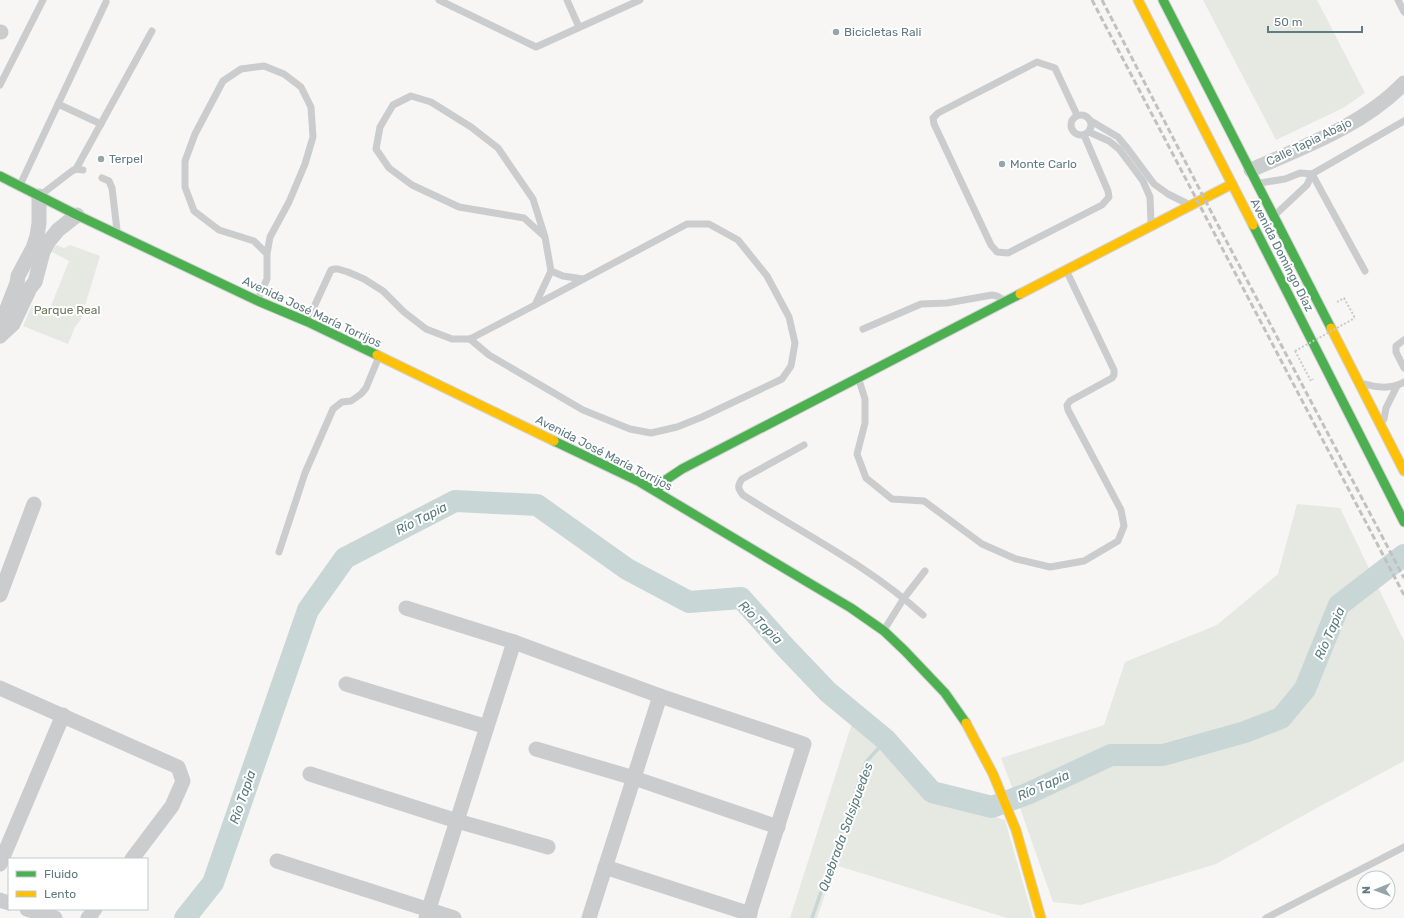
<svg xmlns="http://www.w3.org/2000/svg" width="1404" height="918" font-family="Rubik,sans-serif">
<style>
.green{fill:#e6e8e2}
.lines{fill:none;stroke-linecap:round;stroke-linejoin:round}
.stream{stroke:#c9d6d6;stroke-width:3.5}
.river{stroke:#c9d6d6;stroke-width:22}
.fast-casing{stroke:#d2d3d3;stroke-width:11}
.slow-casing{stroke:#d2d3d3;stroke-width:11}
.path{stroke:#c9cbca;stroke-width:2;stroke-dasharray:2 2;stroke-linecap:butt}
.lane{stroke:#cbcccd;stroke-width:7}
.street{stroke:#cbcccd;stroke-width:15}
.fast{stroke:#4caf50;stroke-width:9}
.slow{stroke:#ffc107;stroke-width:9}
.rail{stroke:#c0c2c2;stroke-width:3;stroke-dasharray:6 3;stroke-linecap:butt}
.path-bridge{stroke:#c9cbca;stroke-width:2;stroke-dasharray:2 2;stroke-linecap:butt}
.poi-dot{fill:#95a6aa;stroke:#fff;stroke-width:1.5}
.labels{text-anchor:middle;stroke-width:4;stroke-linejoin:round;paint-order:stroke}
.poi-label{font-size:12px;fill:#607b82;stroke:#fff;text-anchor:start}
.street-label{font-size:12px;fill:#607b82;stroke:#fff}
.park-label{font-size:12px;fill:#6b795f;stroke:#fff}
.water-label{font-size:13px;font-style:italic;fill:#5a7c7d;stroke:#fff}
</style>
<rect width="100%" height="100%" fill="#f7f6f5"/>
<g class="green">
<path d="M1203,0h114l48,93 -22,15 -67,32z"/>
<path d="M56,245l8,3 6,-3 30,11 -19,63 -6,8 -7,17 -45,-18 9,-21 17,6 20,-50 -17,-9z"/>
<path d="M1297,504l43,4 64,133v120l-89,48 -99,55 -135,41 -28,-3 -33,-94 -19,-50 103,-33 21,-63 92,-37 61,-51z"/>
<path d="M853,720l86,79 66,21 28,98h-26l-172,-53 -18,53h-27z"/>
</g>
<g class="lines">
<path class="stream" d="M812,918l54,-156 20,-22"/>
<path class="river" d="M185,918l28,-35 95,-273 37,-52 110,-57 82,4 90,64 62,33 52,-4 44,49 43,45 58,48 46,52 60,15 35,-13 84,-39h52l82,-23 36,-14 24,-29 34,-84 65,-50"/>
<g class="fast-casing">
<g id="fast">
<path d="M1163,0l168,328"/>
<path d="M0,176l77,39 181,86 50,21 69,33"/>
<path d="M1253,225l151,297"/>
<path d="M554,441l84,40 213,127 33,23 21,20 40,42 21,30"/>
<path d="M656,491l8,-10 18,-12 338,-175"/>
</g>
</g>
<g class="slow-casing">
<g id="slow">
<path d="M1138,0l115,225"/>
<path d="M1020,294l212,-110"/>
<path d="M1331,328l73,143"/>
<path d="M377,355l177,86"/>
<path d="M966,723l27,51 23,56 25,88"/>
</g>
</g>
<g class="path">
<path d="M1337,302l7,-4 11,20"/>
<path d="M1295,351l16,30 2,-2"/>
</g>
<g class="lane">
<path d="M439,0l97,47 104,-47"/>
<path d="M567,0l12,27"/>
<path d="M1398,0l6,12"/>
<path d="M0,85l43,-85"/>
<path d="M58,104l43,20"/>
<circle cx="1081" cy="125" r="10"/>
<path d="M1077,115l-22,-47 -18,-6 -99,51 -5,5 1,6 57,121 6,7 11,1 94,-48 7,-8 -1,-6 -24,-56"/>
<path d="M1091,121l27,16 10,12 26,35 14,10 18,9"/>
<path d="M1089,132l20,9 10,8 24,32 7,16 1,25"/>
<path d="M76,169l76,-138"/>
<path d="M1312,174l53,97"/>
<path d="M102,178l7,3 3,7 5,42"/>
<path d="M1260,183l25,-4 15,-6 12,1 92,-53"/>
<path d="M20,185l86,-183"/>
<path d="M42,194l30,-23 4,-2 7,1"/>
<path d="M1276,214l31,-29 5,-11"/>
<path d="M551,271l12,5 20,3"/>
<path d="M258,299l9,-20v-25l-13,-13 -35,-11 -25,-19 -9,-24v-26l10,-27 28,-53 18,-12 23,-3 20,8 17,13 10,20 2,30 -8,27 -16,38 -19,35 -3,17"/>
<path d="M308,320l23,-50 4,-1h3l10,3 16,7 19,12 21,21 22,17 26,10h18l65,-34 16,-34 -6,-34 -21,-19 -65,-11 -47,-22 -23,-17 -13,-19 4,-22 13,-22 18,-9 20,6 40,25 27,21 35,51 12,38"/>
<path d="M863,329l58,-25 26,-1 45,-8 5,1 5,3"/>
<path d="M470,339l19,16 94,55 47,19 21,4 26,-6 25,-10 80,-38 9,-13 4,-23 -6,-26 -22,-41 -29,-36 -29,-16h-22l-152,81"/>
<path d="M1404,340l-8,6v6l8,16"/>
<path d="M859,380l6,19v24l-8,31 9,24 26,21 32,2 58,43 34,15 34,8 34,-6 34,-20 6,-15 -3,-16 -53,-100 -1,-5 3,-4 42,-23 2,-3v-5l-47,-98"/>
<path d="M1365,384c13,4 27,5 39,-2"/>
<path d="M1384,419l2,-11 11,-22"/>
<path d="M804,445l-62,34c-5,7 -4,10 1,16 61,39 126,71 180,120"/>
<path d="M279,552l26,-79 28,-64 9,-7 9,-1 10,-7 5,-6 12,-29"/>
<path d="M884,630l20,-32 21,-27"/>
<path d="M1266,918l138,-71"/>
</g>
<g class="street">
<path d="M0,32h1"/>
<path d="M1251,170c52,-23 113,-45 153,-87"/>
<path d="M0,336l3,-17 14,-36 1,-7 15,-28 4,-12 2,-13v-27"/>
<path d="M0,336l13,-12 17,-36 5,-6 8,-30 6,-11 9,-11 19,-15"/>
<path d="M0,595l34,-91"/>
<path d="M406,608l108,34 146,54 144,48 -56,174"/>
<path d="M346,684l141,43"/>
<path d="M0,688l178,79 5,14 -11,25 -40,53"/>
<path d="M536,749l98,29 144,49"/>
<path d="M310,774l147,47 91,26"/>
<path d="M277,861l177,57"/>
<path d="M0,864l63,-149"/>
<path d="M605,867l145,47"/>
<path d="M0,900l9,3"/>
<path d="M27,909l28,9"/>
<path d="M88,918l7,-9"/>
<path d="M426,918l88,-276"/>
<path d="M589,918l71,-222"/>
</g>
<use href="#fast" class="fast"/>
<use href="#slow" class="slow"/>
<g class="rail">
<path d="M1092,0l312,595"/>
<path d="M1102,0l117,227 185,351"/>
</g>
<path class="path-bridge" d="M1295,351l60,-33"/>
</g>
<g class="poi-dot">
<circle cx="836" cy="32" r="4"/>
<circle cx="101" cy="159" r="4"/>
<circle cx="1002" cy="164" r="4"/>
</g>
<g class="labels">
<g class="poi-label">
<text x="844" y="36">Bicicletas Rali</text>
<text x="109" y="163">Terpel</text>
<text x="1010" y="168">Monte Carlo</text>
</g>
<g class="street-label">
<text transform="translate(1309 142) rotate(-26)" y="4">Calle Tapia Abajo</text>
<text transform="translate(1282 255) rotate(63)" y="4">Avenida Domingo Díaz</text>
<text transform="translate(312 312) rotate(25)" y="4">Avenida José María Torrijos</text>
<text transform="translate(604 453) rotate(27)" y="4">Avenida José María Torrijos</text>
</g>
<g class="park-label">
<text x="67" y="314">Parque Real</text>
</g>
<g class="water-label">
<text transform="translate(421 518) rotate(-27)" y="5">Río Tapia</text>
<text transform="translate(761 622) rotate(45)" y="5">Río Tapia</text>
<text transform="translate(1329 633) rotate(-66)" y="5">Río Tapia</text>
<text transform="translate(1043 785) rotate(-24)" y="5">Río Tapia</text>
<text transform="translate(242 797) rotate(-71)" y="5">Río Tapia</text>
<text transform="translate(845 827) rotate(-70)" y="5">Quebrada Salsipuedes</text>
</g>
</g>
<rect x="8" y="858" width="140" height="52" fill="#ffffff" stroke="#bfcacd"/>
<rect x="16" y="871" width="20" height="6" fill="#4caf50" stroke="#bfcacd"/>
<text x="44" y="878" font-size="12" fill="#607b82">Fluido</text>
<rect x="16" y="891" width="20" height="6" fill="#ffc107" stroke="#bfcacd"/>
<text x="44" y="898" font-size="12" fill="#607b82">Lento</text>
<g transform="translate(1376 890) rotate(269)"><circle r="19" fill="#ffffff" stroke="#bfcacd"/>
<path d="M0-3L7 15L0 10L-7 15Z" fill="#95a6aa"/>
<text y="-6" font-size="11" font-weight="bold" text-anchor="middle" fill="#607b82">N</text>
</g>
<path d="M1268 26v6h94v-6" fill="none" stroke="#607b82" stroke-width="2"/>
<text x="1274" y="26" font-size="12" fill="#607b82" stroke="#ffffff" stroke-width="3" paint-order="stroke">50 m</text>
</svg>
